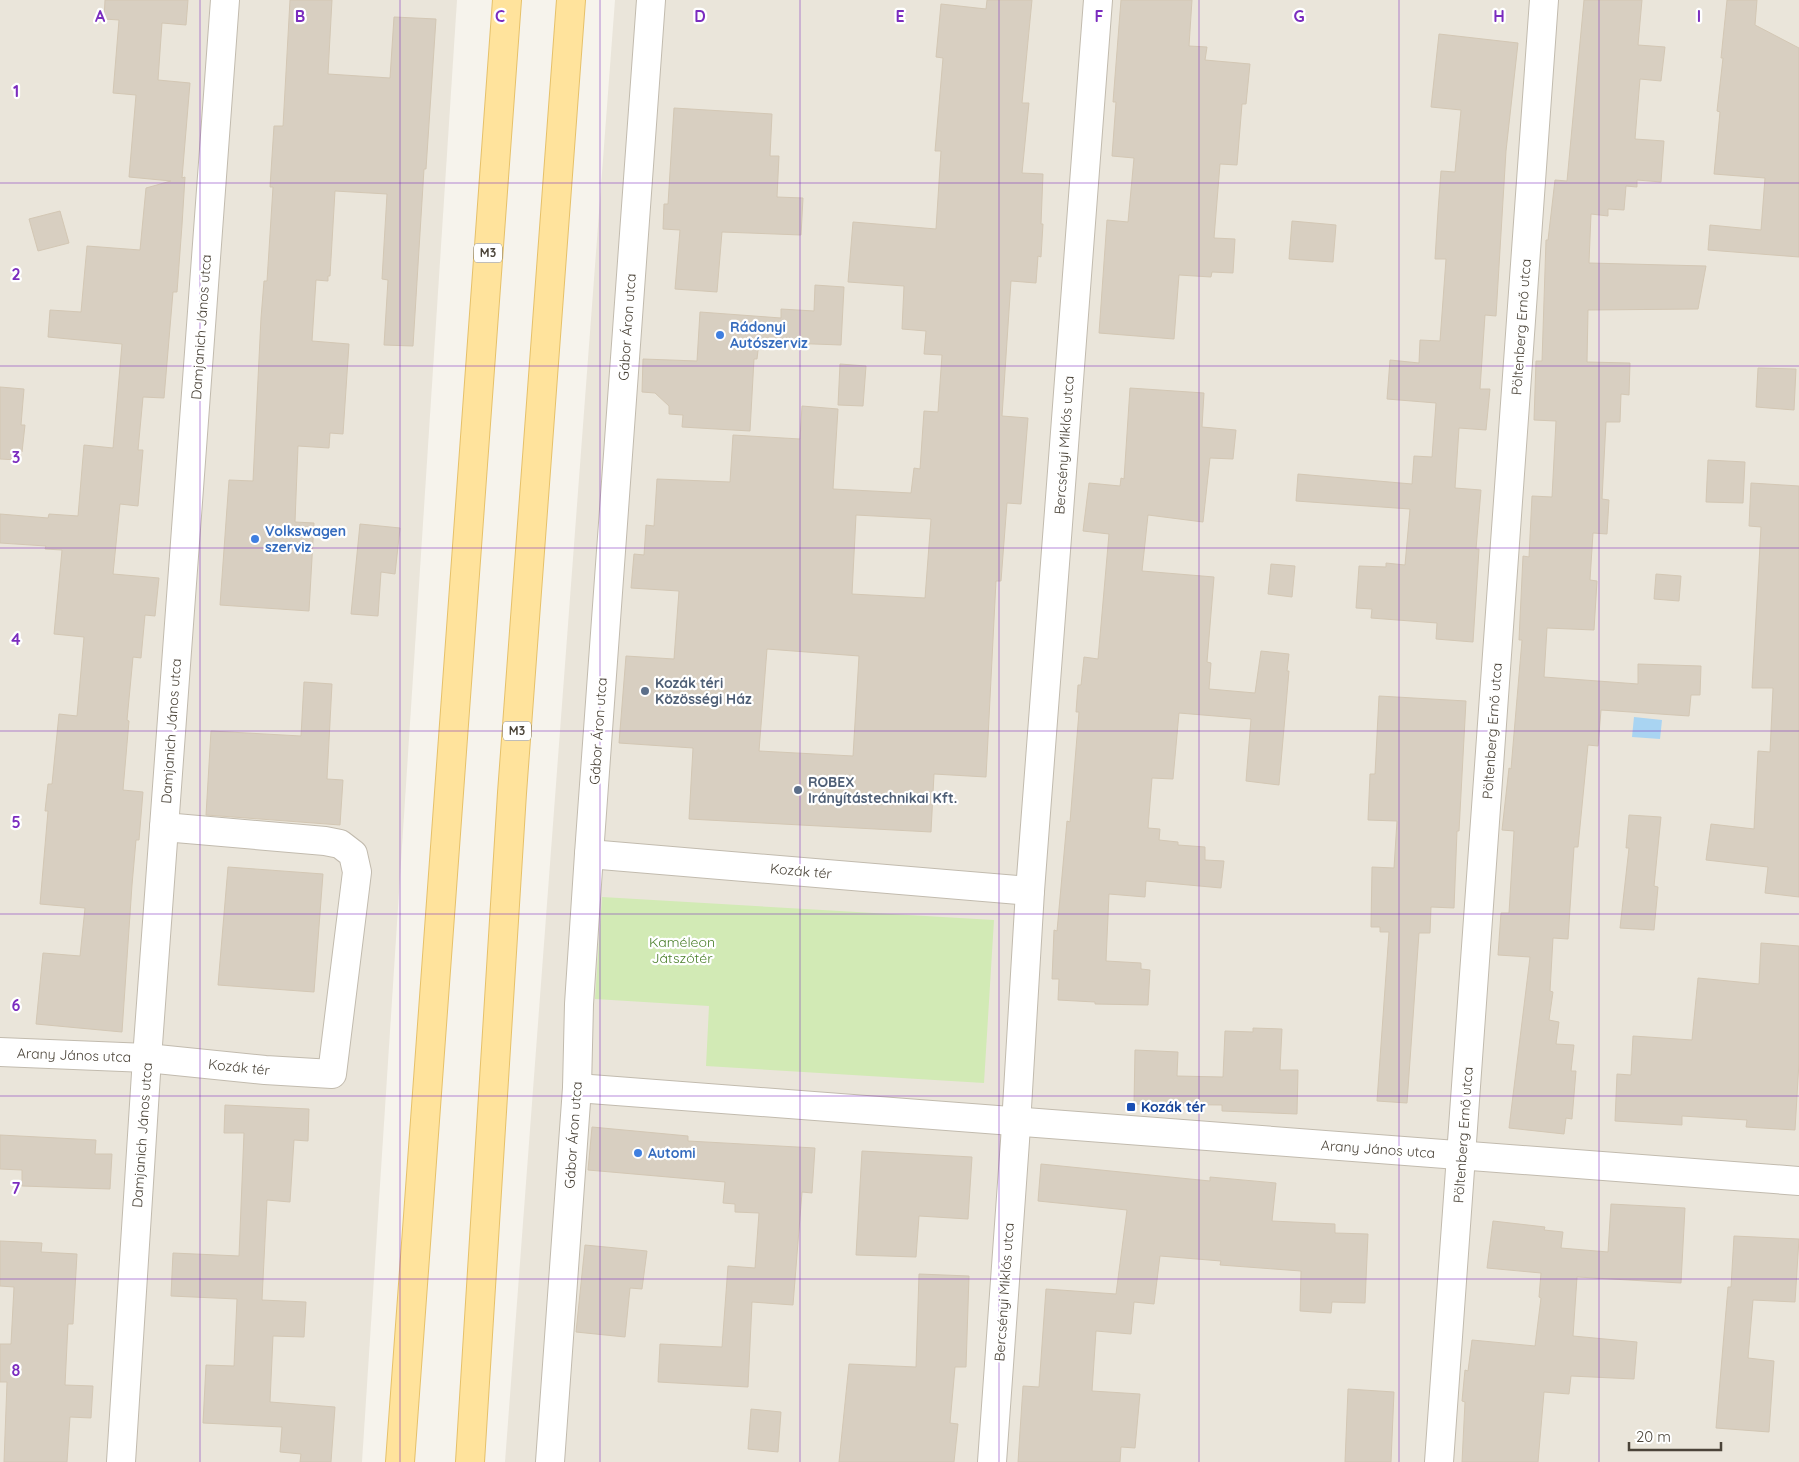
<svg xmlns="http://www.w3.org/2000/svg" width="1799" height="1462" font-family="Quicksand,sans-serif">
<style>
.residential{fill:#eae5da}
.green{fill:#d2eab5}
.water{fill:#a9d4f2}
.building{fill:#d8cfc1;stroke:#d3c7b4;fill-rule:evenodd}
.lines{fill:none;stroke-linecap:round;stroke-linejoin:round}
.minor-casing{stroke:#c2bbae;stroke-width:30}
.major-casing{stroke:#e6c16a;stroke-width:30}
.minor{stroke:#fff;stroke-width:28}
.major{stroke:#ffe39c;stroke-width:28}
.grid{fill:none;stroke:#7b2cbf;stroke-width:1;stroke-opacity:0.55}
.shop-dot{fill:#3f7fe0;stroke:#fff;stroke-width:2}
.service-dot{fill:#5c6f8a;stroke:#fff;stroke-width:2}
.transit-dot{fill:#1a4fb4;stroke:#fff;stroke-width:2}
.labels{text-anchor:middle;stroke-width:4.5;stroke-linejoin:round;paint-order:stroke}
.shield{fill:#fff;stroke:#817c74;stroke-width:1}
.shield-label{font-size:12px;font-weight:bold;fill:#4b4439}
.street-label{font-size:14px;fill:#4b4439;stroke:#fff}
.shop-label{font-size:14px;font-weight:bold;fill:#366cbe;stroke:#fff;text-anchor:start}
.service-label{font-size:14px;font-weight:bold;fill:#4e5e75;stroke:#fff;text-anchor:start}
.park-label{font-size:14px;fill:#4a7f2a;stroke:#fff}
.transit-label{font-size:14px;font-weight:bold;fill:#164399;stroke:#fff;text-anchor:start}
.grid-label{font-size:16px;text-anchor:middle;font-weight:bold;fill:#7b2cbf;stroke:#fff;stroke-width:4.5;stroke-linejoin:round;paint-order:stroke}
</style>
<rect width="100%" height="100%" fill="#f6f3ec"/>
<g class="residential">
<path d="M0,0h457l-95,1462h-362z"/>
<path d="M615,0h1184v1462h-1294z"/>
</g>
<path class="green" d="M602,897l392,23 -10,163 -278,-17 3,-60 -114,-7z"/>
<path class="water" d="M1634,717l28,3 -2,19 -28,-2z"/>
<g class="building">
<path d="M105,0h83l-2,25 -24,-2 -4,57 32,3 -8,95 3,-1 -3,48 -5,67h-4l-9,106 -21,-1 -5,53h5l-5,56 -18,-2 -7,70 46,4 -4,38 -10,-1 -4,43 -8,-1 -6,63 2,1 -6,69 20,2 -4,48h-3l-4,45 -10,147 -86,-8 7,-71 37,3 5,-48 -45,-4 8,-93h-3l3,-27h4l7,-70 18,2 7,-79 -30,-3 8,-84 -17,-1 1,-3 -46,-3v-29l48,4 1,-4 29,2 6,-71 29,3 9,-104 -74,-7 2,-27 31,2 6,-66 53,4 6,-62 25,-7 -42,-4 7,-82 -23,-2 6,-73 -15,-1z"/>
<path d="M290,0h42l-4,74 62,4 4,-61 42,2 -10,150h-2l-11,177 -29,-1 4,-65 -6,-1 5,-85 -52,-3 -5,85h-2v5l-12,-1 -4,61 37,3 -6,90 -13,-1 -1,15 -31,-2 -3,76 19,1 -5,88 -89,-6 9,-125 24,1 8,-163 3,-37h3l2,-31 4,-63h-3l4,-61h9z"/>
<path d="M987,0h45l-10,103h7l-7,70 21,1 -2,50h2l-2,33 -3,-1 -2,27 -25,-2 -9,135 26,2 -7,86 -14,-1 -6,78h-5l-10,196 -52,-3 -3,58 -242,-13 4,-71 -74,-5 7,-87 48,3 5,-68 -48,-3 3,-34 10,1 2,-30 8,1 3,-47 73,3 3,-47 67,4 2,-33 36,3 -5,80 78,4 3,-25 6,1 4,-58 14,1 4,-57 -18,-1 2,-23 -24,-2 2,-43 -56,-4 5,-60 83,7 5,-78h-6l8,-93 -7,-1 5,-53 45,5zM856,515l75,4 -6,79 -73,-4zM767,649l92,7 -6,100 -94,-5z"/>
<path d="M1121,0h71l-3,46 18,1 -2,13 45,4 -4,40h-4l-5,61 -17,-1 -6,74 21,1 -2,34 -21,-1 -1,5 -32,-2 -5,64 -75,-6 8,-113 21,2 6,-64 -22,-2 4,-54h-3z"/>
<path d="M1584,0h58l-4,45 27,2 -4,34 -21,-2 -5,60 29,2 -3,41 -24,-2v7l-11,-1 -2,24 -16,-1v7l-17,-2 -2,49 117,3 -8,43 -110,1 -1,52 43,1 -1,32 -8,-1 -1,28h-14l-4,77 7,1 -2,34 -14,-1 -3,47 7,1 -3,49 -47,-2 -3,49 94,7v-20l63,2 -1,29h-9l-2,21 -88,-6 -3,36 -10,-1 -10,102h-4l-6,92 -15,-1 -3,53 3,1 -4,28 10,2 -3,22 18,1 -3,26h5l-4,48 -6,-1 -2,16 -55,-6 21,-171 -32,-2 3,-42h8l5,-82 -12,-1 7,-62 2,1 11,-129h-3l4,-84 6,1 3,-61 20,1 4,-76 -22,-1 2,-59h6l4,-121h2l7,-60 12,1z"/>
<path d="M1727,0h30l-2,25 44,23v209l-91,-7 2,-25 51,5 4,-52 -51,-4 6,-62 -3,-1 6,-53h-2z"/>
<path d="M1439,34l79,9 -12,108 -10,165 -11,-1 -5,74h10l-4,41 -27,-2 -4,60 26,2 -5,59h3l-6,93 -37,-3 1,-16 -66,-5 1,-9 -16,-1 3,-42 27,1v-4l19,2 5,-56 -114,-8 2,-27 114,10 2,-28 18,1 4,-54 -49,-4 3,-39 29,3 1,-23 20,1 6,-82h-11l3,-48 3,-40 14,1 6,-62 -30,-3z"/>
<path d="M674,108l98,6 -2,42h9l-2,41 26,1 -2,37 -79,-3 -5,60 -42,-3 5,-59 -17,-1 1,-25h4z"/>
<path d="M60,211l9,32 -31,8 -9,-32z"/>
<path d="M1292,221l44,4 -3,37 -44,-3z"/>
<path d="M815,285l29,2 -3,58 -82,-3 -2,17h-3l-4,72 -68,-4 1,-12 -14,-1v-8l-14,-13 -13,-1 1,-33 54,2 3,-49 81,6v-9l33,2z"/>
<path d="M840,364l26,2 -3,40 -25,-1z"/>
<path d="M1758,368l38,1 -2,41 -38,-3z"/>
<path d="M0,387l24,2 -3,36h4l-3,27h-4v8l-18,-1z"/>
<path d="M1130,388l74,5 -2,34 34,3 -3,29 -23,-1 -7,64 -55,-7 -6,56 72,6 -7,85 4,1 -2,26 46,4 6,-42 28,3 -2,17h2l-10,114 -33,-4 5,-62 -72,-6 -6,66 -21,-1 -4,50 12,1 -1,11 19,2v3l27,2v13l19,1 -3,27 -75,-7 -1,16 -36,-3 -3,67 35,2v6l9,1 -2,35 -53,-1v-2l-37,-2 1,-21h-7l2,-49 3,1 10,-110 3,1 9,-110h-3l2,-27h3l3,-28 14,2 11,-125 -26,-3 6,-48 31,3 1,-8 3,1z"/>
<path d="M1708,460l37,2 -2,41 -37,-1z"/>
<path d="M1751,483l48,3v411l-34,-4 3,-26 -62,-7 5,-36 43,5 4,-78 12,1 3,-64h-21l9,-161 -12,-1z"/>
<path d="M360,524l40,4 -5,46 -14,-2 -3,44 -27,-2z"/>
<path d="M1271,564l24,2 -3,31 -24,-3z"/>
<path d="M1656,574l25,2 -2,25 -25,-2z"/>
<path d="M304,682l28,2 -5,95 16,1 -3,45 -134,-10 5,-84 90,5z"/>
<path d="M1379,696l87,5 -7,130h-2l-3,77 -23,-1 -1,26h-11l-12,170 -30,-2 12,-169h-9v-5h-9l1,-60 22,1 3,-47 -29,-1 2,-46h5z"/>
<path d="M1629,815l32,2 -7,69 4,1 -4,43 -34,-2 9,-80h-3z"/>
<path d="M228,867l95,7 -9,118 -96,-7z"/>
<path d="M1761,943l38,3v116l-4,68 -49,-3 1,-7 -65,-4v9l-67,-4 2,-47 14,1 2,-39 59,4 6,-62 61,6z"/>
<path d="M1253,1028l29,1 -2,41h18l-1,44 -75,-3v-6l-88,-1 1,-54 43,2 -1,24 46,1 2,-46 28,1z"/>
<path d="M225,1105l84,4 -1,32 -14,-1 -4,62 -23,-2 -5,100 44,2 -2,35 -31,-1 -3,66 65,5 -4,55h-31l1,-8 -21,-2 2,-25 -79,-4 3,-58 28,1 3,-67 -66,-3 2,-43 66,3 5,-123h-20z"/>
<path d="M592,1127l96,9v5l127,7 -3,45 -10,-1 -9,113 -41,-3 -4,85 -90,-5 2,-38 62,3 6,-81 27,2 4,-55 -24,-1v-8l-12,-1 2,-21 -137,-12z"/>
<path d="M0,1135l96,5 -1,14h17l-2,35 -88,-3v-16l-22,-1z"/>
<path d="M862,1151l110,6 -4,62 -49,-3 -3,41 -60,-2z"/>
<path d="M1041,1164l169,17v-4l66,6 -4,38 63,3v9l33,1 -3,69 -33,-1 -1,11 -31,-2 1,-40 -81,-6 1,-4 -61,-5 -6,48 -20,-2 -3,32 -35,-3 -4,60 48,3 -5,54 -14,-1 -1,15h-102l5,-76 16,1 7,-98 70,5 11,-84 -89,-9z"/>
<path d="M1611,1204l74,4 -4,75 -104,-6 -4,59 64,6 -3,37 -63,-3 -2,18 -25,-2 -6,70h-76l3,-60 -3,-1 3,-31 3,1 4,-31 63,6 6,-48 -2,-1 2,-24 -54,-5 6,-47 52,6 -1,3 19,2 -2,16 47,4z"/>
<path d="M1734,1236l65,3 -4,63 -42,-2 -5,58 26,3 -5,71 -53,-4 12,-141h3z"/>
<path d="M0,1241l42,2 -1,9 36,2 -4,70h-5l-3,61 28,1 -2,32 -21,-1 -3,45h-63l3,-80h-7v-38h11l3,-57 -14,-1z"/>
<path d="M585,1245l62,6 -5,38 -12,-1 -5,49 -49,-5z"/>
<path d="M919,1274l50,2 -3,91h-11l-5,56 8,1 -4,38h-115l10,-98 67,3z"/>
<path d="M1348,1389l46,3 -3,70h-46z"/>
<path d="M751,1409l30,3 -3,40 -30,-3z"/>
</g>
<g class="lines">
<g class="minor-casing">
<g id="minor">
<path d="M589,854l441,37"/>
<path d="M0,1052l147,6 118,12 67,4 25,-202 -4,-18 -13,-10 -15,-3 -161,-14"/>
<path d="M577,1088l1222,93"/>
<path d="M121,1462l26,-404 78,-1058"/>
<path d="M550,1462l27,-374 2,-84 10,-150 62,-854"/>
<path d="M992,1462l23,-321 15,-250 68,-891"/>
<path d="M1439,1462l105,-1462"/>
</g>
</g>
<g class="major-casing">
<g id="major">
<path d="M400,1462l107,-1462"/>
<path d="M470,1462l42,-669 59,-793"/>
</g>
</g>
<use href="#minor" class="minor"/>
<use href="#major" class="major"/>
</g>
<path class="grid" d="M200,0v1462M400,0v1462M600,0v1462M800,0v1462M999,0v1462M1199,0v1462M1399,0v1462M1599,0v1462M0,183h1799M0,366h1799M0,548h1799M0,731h1799M0,914h1799M0,1096h1799M0,1279h1799"/>
<g class="shop-dot">
<circle cx="720" cy="335" r="5"/>
<circle cx="255" cy="539" r="5"/>
<circle cx="638" cy="1153" r="5"/>
</g>
<g class="service-dot">
<circle cx="645" cy="691" r="5"/>
<circle cx="798" cy="790" r="5"/>
</g>
<rect class="transit-dot" x="1126" y="1102" width="10" height="10" rx="2.5"/>
<g class="labels">
<g class="shield">
<rect x="474" y="243.5" width="28" height="19" rx="4"/>
<rect x="503" y="721.5" width="28" height="19" rx="4"/>
</g>
<g class="shield-label">
<text x="488" y="257">M3</text>
<text x="517" y="735">M3</text>
</g>
<g class="street-label">
<text transform="translate(201 327) rotate(-86)" y="5">Damjanich János utca</text>
<text transform="translate(627 327) rotate(-86)" y="5">Gábor Áron utca</text>
<text transform="translate(1521 327) rotate(-86)" y="5">Pöltenberg Ernő utca</text>
<text transform="translate(1064 445) rotate(-86)" y="5">Bercsényi Miklós utca</text>
<text transform="translate(171 731) rotate(-86)" y="5">Damjanich János utca</text>
<text transform="translate(598 731) rotate(-86)" y="5">Gábor Áron utca</text>
<text transform="translate(1492 731) rotate(-86)" y="5">Pöltenberg Ernő utca</text>
<text transform="translate(801 871) rotate(5)" y="5">Kozák tér</text>
<text transform="translate(74 1055) rotate(2)" y="5">Arany János utca</text>
<text transform="translate(239 1067) rotate(6)" y="5">Kozák tér</text>
<text transform="translate(142 1135) rotate(-86)" y="5">Damjanich János utca</text>
<text transform="translate(573 1135) rotate(-86)" y="5">Gábor Áron utca</text>
<text transform="translate(1463 1135) rotate(-86)" y="5">Pöltenberg Ernő utca</text>
<text transform="translate(1378 1149) rotate(4)" y="5">Arany János utca</text>
<text transform="translate(1004 1292) rotate(-86)" y="5">Bercsényi Miklós utca</text>
</g>
<g class="shop-label">
<text x="730" y="332">Rádonyi<tspan x="730" dy="16">Autószerviz</tspan></text>
<text x="265" y="536">Volkswagen<tspan x="265" dy="16">szerviz</tspan></text>
<text x="648" y="1158">Automi</text>
</g>
<g class="service-label">
<text x="655" y="688">Kozák téri<tspan x="655" dy="16">Közösségi Ház</tspan></text>
<text x="808" y="787">ROBEX<tspan x="808" dy="16">Irányítástechnikai Kft.</tspan></text>
</g>
<g class="park-label">
<text x="682" y="947">Kaméleon<tspan x="682" dy="16">Játszótér</tspan></text>
</g>
<g class="transit-label">
<text x="1141" y="1112">Kozák tér</text>
</g>
</g>
<g class="grid-label">
<text x="100" y="22">A</text>
<text x="300" y="22">B</text>
<text x="500" y="22">C</text>
<text x="700" y="22">D</text>
<text x="900" y="22">E</text>
<text x="1099" y="22">F</text>
<text x="1299" y="22">G</text>
<text x="1499" y="22">H</text>
<text x="1699" y="22">I</text>
<text x="16" y="97">1</text>
<text x="16" y="280">2</text>
<text x="16" y="463">3</text>
<text x="16" y="645">4</text>
<text x="16" y="828">5</text>
<text x="16" y="1011">6</text>
<text x="16" y="1194">7</text>
<text x="16" y="1376">8</text>
</g>
<path d="M1629 1442v8h92v-8" fill="none" stroke="#4b4439" stroke-width="2.5"/>
<text x="1636" y="1442" font-size="15" fill="#4b4439" stroke="#ffffff" stroke-width="4" paint-order="stroke">20 m</text>
</svg>
